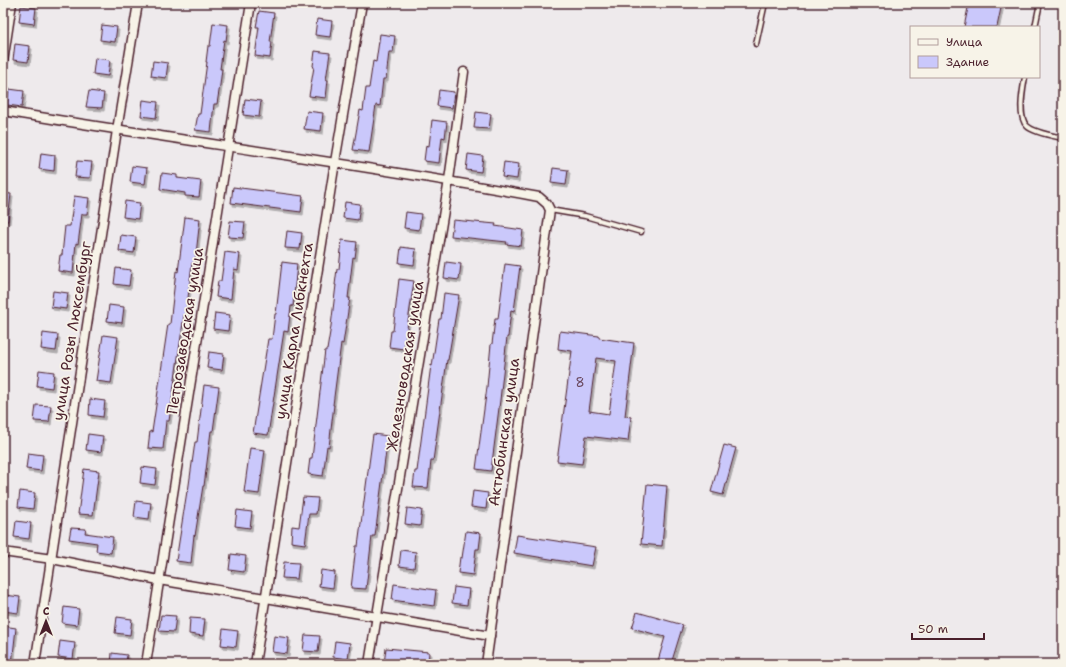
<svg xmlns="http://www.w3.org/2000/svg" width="1066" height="667" font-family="'Shantell Sans',sans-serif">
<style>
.building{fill:#cac8fb;stroke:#4a1f2b;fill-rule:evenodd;filter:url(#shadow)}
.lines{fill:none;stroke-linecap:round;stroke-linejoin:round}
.lane-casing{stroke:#4a1f2b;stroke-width:7}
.street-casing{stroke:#4a1f2b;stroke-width:11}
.lane{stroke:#f7f3e8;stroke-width:4}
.street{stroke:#f7f3e8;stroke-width:8}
.labels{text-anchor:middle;stroke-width:3.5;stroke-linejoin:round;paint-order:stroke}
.number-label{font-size:13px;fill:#6a495f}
.street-label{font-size:15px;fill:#4a1f2b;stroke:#f7f3e8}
</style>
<defs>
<filter id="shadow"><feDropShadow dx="2" dy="3" stdDeviation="0" flood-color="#0004"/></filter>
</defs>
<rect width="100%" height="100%" fill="#eeeaec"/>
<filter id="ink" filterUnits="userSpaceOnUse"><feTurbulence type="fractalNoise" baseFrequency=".025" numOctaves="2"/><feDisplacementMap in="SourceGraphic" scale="8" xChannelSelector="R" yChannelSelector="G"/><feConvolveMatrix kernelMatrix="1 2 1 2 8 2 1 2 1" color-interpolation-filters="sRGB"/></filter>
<g filter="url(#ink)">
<g class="building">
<path d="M969,3h33l-5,24h-33z"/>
<path d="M21,6l15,2 -2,16 -15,-2z"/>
<path d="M259,11l15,2 -4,29h2l-2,16 -15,-2 4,-29h-3z"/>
<path d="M317,19l15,2 -2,16 -15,-2z"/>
<path d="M213,23l15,2 -2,16 -2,-1 -4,29h2l-2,16 -3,19h-3l-3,28 -16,-2 3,-16h2l7,-52h-1l2,-16h2z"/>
<path d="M102,25l15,2 -2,15 -15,-2z"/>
<path d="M380,34l15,2 -2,16h-4l-3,27h-3l-3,27 -4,-1 -7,47 -16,-2 7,-40 3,1 3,-23h3l4,-27 3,1z"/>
<path d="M15,44l15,2 -2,16 -15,-2z"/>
<path d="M315,51l15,2 -4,27h2l-2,18 -17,-2 5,-29 -1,-1z"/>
<path d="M95,58l15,2 -2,16 -15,-2z"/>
<path d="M153,61l15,2 -2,15 -15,-2z"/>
<path d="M9,89l15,2 -2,16 -15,-2z"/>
<path d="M439,90l15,2 -2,16 -15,-2z"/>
<path d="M89,91l15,2 -2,15 -16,-1z"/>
<path d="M245,99l16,2 -2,16 -16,-2z"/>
<path d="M143,100l15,2 -2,16 -15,-2z"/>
<path d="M307,111l16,2 -2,18 -17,-2z"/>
<path d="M476,112l15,2 -2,15 -15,-1z"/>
<path d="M432,120l15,2 -2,16 -3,-1 -3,26 -15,-2 2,-16 3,1z"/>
<path d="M41,153l14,2 -1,16 -15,-2z"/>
<path d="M468,154l15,2 -2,16 -15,-2z"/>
<path d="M77,161l15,1 -2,16 -15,-1z"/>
<path d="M504,162l15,2 -2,15 -15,-2z"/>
<path d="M132,166l15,2 -2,16 -15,-2z"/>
<path d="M553,168l15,2 -2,15 -15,-2z"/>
<path d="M162,173l15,2v3l24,3 -2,16 -14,-1v-3l-25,-4z"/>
<path d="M233,187l70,9 -2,16 -70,-9z"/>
<path d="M3,193l8,1 -3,27h-5z"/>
<path d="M74,196l15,2 -2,16h-5l-4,30 -2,-1 -3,30 -15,-2 2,-16h2l3,-29h5z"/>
<path d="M125,201l15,2 -2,16 -15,-2z"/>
<path d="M345,202l15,2 -2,16 -15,-2z"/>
<path d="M406,212l15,2 -2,16 -15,-2z"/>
<path d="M185,217l15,2 -5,44h-3l-6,53 -2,-1 -15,106h-3l-3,28 -15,-1 2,-17 2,1 16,-108h2l6,-53 2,1z"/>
<path d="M453,220l43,4 -1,2 28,4 -2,16 -15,-2 1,-2 -56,-6z"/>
<path d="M230,221l15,1 -2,16 -15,-1z"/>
<path d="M287,231l15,2 -2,16 -15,-1z"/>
<path d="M121,235l15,2 -2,16 -15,-2z"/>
<path d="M342,240l15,2 -2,16 -2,-1 -5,41h2l-7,46 -2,-1 -8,62h1l-2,16 -3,26 -2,-1 -4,30 -15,-2 2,-16h2l13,-108h2l4,-24 5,-41h-1l2,-16h2z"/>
<path d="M401,247l15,2 -2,16 -15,-2z"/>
<path d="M225,252l15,2 -2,16 -4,-1 -3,30 -15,-2 2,-16h3z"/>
<path d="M282,262l15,2 -4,42h-2l-3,26 -4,-1 -16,104 -15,-2 15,-94h4l3,-25h1z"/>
<path d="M446,262l15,2 -2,16 -15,-2z"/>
<path d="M505,264l15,2 -6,45 -3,-1 -3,27h-1l-7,63 -9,71 -15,-2 11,-82 4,-43h1l3,-25h3z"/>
<path d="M116,268l15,2 -2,16 -15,-2z"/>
<path d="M399,279l15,2 -10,68 -15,-2 2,-16h2z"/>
<path d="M53,291l15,2 -2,16 -15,-2z"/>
<path d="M444,293l15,2 -11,65h-1l-14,101h-2l-3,27 -15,-1 2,-16h2l14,-106 1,1 7,-47h2z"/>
<path d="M109,305l15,2 -2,16 -15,-2z"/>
<path d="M215,313l15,2 -2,16 -15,-2z"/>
<path d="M560,331l39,5v2l35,5 -9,73 6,1 -3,24 -42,-5 -4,28 -25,-3 15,-110 -14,-2zM596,358l20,3 -7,53 -20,-3z"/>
<path d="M43,333l15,2 -2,16 -15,-2z"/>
<path d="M103,335l15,2 -7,46 -15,-2z"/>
<path d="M209,352l15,2 -2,16 -15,-2z"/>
<path d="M39,370l15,2 -2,16 -15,-2z"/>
<path d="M204,385l15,2 -6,44h-2l-7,55h-1l-8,50 -1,-1 -3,28 -15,-2 11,-70 1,1 7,-50h2z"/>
<path d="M90,399l15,2 -2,16 -14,-2z"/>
<path d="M36,405l15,1 -2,16 -15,-1z"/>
<path d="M88,434l15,2 -2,16 -15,-2z"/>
<path d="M373,434l15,2 -13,100h-3l-6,53 -15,-1 5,-42h2z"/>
<path d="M724,445l12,3 -13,47 -12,-3z"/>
<path d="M250,448l15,2 -6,44 -15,-2z"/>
<path d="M28,453l15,2 -2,16 -15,-2z"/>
<path d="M142,467l15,2 -2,16 -15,-2z"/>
<path d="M84,469l15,2 -6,44 -15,-1z"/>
<path d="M647,484l20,2 -5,60 -21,-2z"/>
<path d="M20,491l15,2 -2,16 -15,-2z"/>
<path d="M473,491l15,2 -2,16 -15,-2z"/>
<path d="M303,497l15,1 -2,16h-7l-4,30 -14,-2 1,-16 7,1z"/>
<path d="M136,501l15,2 -2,16 -15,-2z"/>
<path d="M407,508l15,2 -2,16 -15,-2z"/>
<path d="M237,510l15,2 -2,16 -15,-2z"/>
<path d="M16,521l15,2 -2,16 -15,-2z"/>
<path d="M71,528l15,1 -1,4 28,4 -2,16 -15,-2 1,-8 -28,-4z"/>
<path d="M466,531l15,2 -2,16h-3l-3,26 -15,-2 2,-16 2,1z"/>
<path d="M517,535l79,12 -4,19 -78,-13z"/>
<path d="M401,550l15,2 -2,16 -15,-2z"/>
<path d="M231,554l15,2 -2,16 -15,-2z"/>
<path d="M284,562l15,1 -2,16 -15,-1z"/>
<path d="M321,570l14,2 -2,16 -14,-2z"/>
<path d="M394,584l42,6 -2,16 -42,-6z"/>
<path d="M454,587l15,2 -2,16 -15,-2z"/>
<path d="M5,595l15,2 -2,16 -15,-2z"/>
<path d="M64,607l15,2 -2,16 -15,-2z"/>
<path d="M637,612l46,13 -12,39h-14l8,-27 -33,-9z"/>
<path d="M161,615l15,1 -2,16 -15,-1z"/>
<path d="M117,617l15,2 -2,16 -15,-2z"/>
<path d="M190,618l15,1 -2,17 -14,-2z"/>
<path d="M3,626l13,2 -4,36h-9z"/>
<path d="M223,629l15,2 -2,16 -15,-2z"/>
<path d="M305,635l15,1 -2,16 -15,-1z"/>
<path d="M274,636l15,2 -2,16 -15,-2z"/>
<path d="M60,641l15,2 -2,16 -15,-2z"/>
<path d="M335,641l15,2 -2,16 -15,-2z"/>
<path d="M386,648l43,4 -1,12h-44z"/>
<path d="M112,653l15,2 -1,9h-15z"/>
</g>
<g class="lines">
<g class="lane-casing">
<g id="lane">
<path d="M1035,27l5,-24"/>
<path d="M756,44l9,-41"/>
<path d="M1025,77c-2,12 -8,40 2,49 7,7 27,10 36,12"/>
<path d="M550,210l35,6 56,16"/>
</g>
</g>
<g class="street-casing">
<g id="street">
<path d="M3,62l9,-59"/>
<path d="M3,111c178,30 358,53 536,86l8,7 3,6 -64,454"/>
<path d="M3,552l49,7 107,21 331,56"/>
<path d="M35,664l82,-534 21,-127"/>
<path d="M146,664l105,-661"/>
<path d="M255,664l80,-502 27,-159"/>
<path d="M369,664l80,-484 15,-108"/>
</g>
</g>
<use href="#lane" class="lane"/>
<use href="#street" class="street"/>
</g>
</g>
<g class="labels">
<g class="number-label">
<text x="580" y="387">8</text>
</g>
<g class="street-label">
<text transform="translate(72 331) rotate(-81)" y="5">улица Розы Люксембург</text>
<text transform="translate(185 331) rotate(-81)" y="5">Петрозаводская улица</text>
<text transform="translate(294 331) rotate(-81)" y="5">улица Карла Либкнехта</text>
<text transform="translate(405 366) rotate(-81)" y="5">Железноводская улица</text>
<text transform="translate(504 432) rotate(-82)" y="5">Актюбинская улица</text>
</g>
</g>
<rect width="1066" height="667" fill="none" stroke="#f7f3e8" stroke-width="16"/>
<rect x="8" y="8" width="1050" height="651" fill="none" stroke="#4a1f2b" stroke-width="1.5" filter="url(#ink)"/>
<rect x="910" y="26" width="130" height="52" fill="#f7f3e8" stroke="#b29e9c"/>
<rect x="918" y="39" width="20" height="6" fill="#f7f3e8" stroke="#b29e9c"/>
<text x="946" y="46" font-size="12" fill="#4a1f2b">Улица</text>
<rect x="918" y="56" width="20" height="12" fill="#cac8fb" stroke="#b29e9c"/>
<text x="946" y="66" font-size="12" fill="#4a1f2b">Здание</text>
<g transform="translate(46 621)" stroke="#f7f3e8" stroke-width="3" paint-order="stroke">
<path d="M0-3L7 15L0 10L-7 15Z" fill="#4a1f2b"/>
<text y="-6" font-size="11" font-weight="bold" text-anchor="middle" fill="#4a1f2b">С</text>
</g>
<path d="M912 633v6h72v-6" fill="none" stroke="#4a1f2b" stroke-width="2"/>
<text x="918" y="633" font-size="12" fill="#4a1f2b" stroke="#f7f3e8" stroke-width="3" paint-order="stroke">50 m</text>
</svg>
